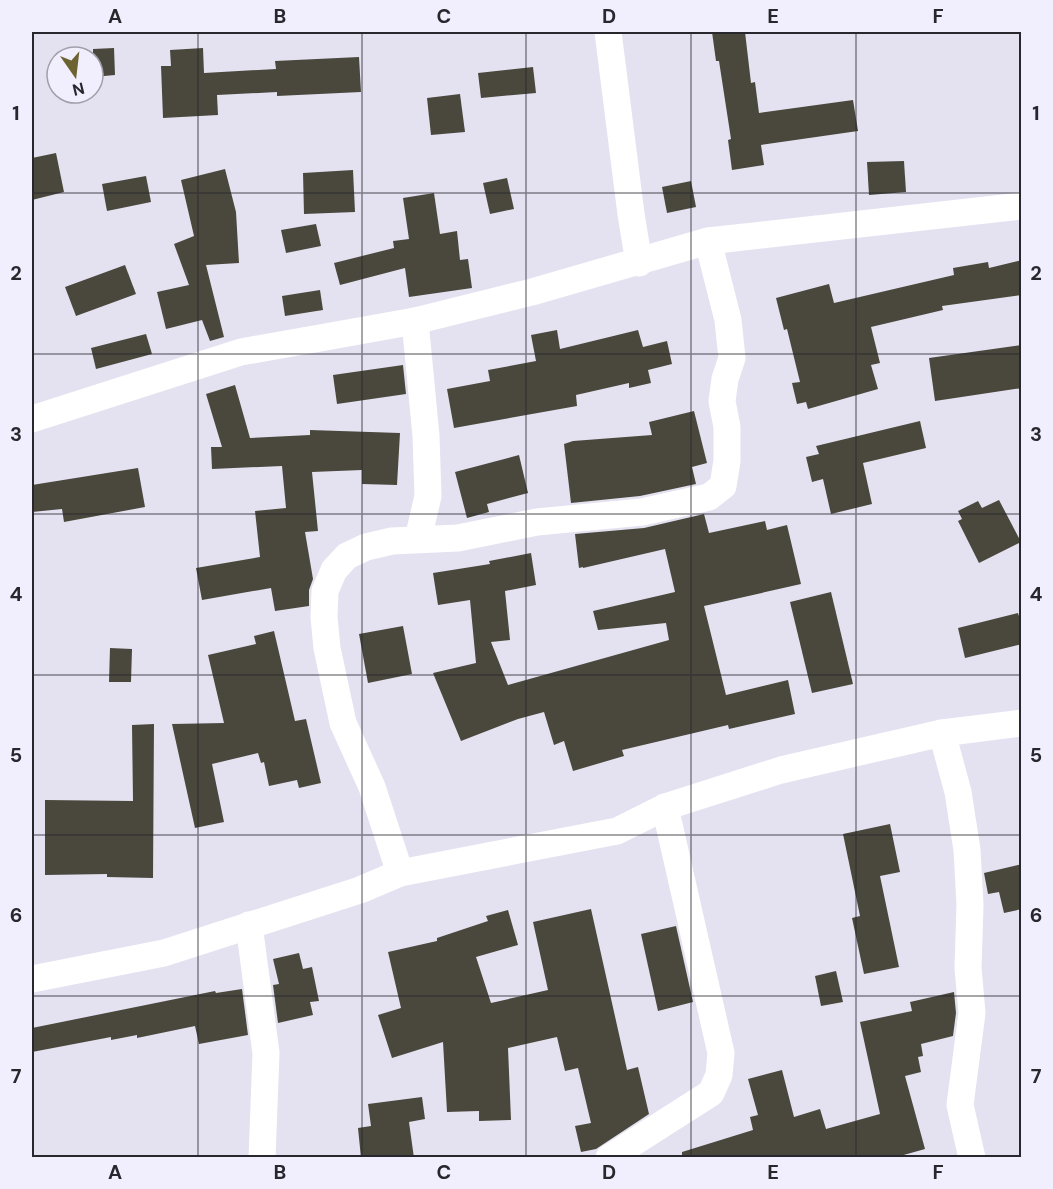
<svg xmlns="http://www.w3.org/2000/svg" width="1053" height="1189" font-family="'DM Sans',sans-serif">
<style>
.building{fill:#4a483c}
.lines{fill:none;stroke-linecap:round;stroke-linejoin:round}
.minor{stroke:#fff;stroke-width:27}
.grid{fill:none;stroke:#28272d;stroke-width:1.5;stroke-opacity:0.55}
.neatline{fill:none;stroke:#28272d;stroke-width:2}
.grid-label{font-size:20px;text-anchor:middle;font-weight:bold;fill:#28272d}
</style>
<rect width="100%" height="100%" fill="#e4e2f1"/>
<g class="building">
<path d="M712,32h33l6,51 4,-1 4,31 94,-13 5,31 -97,14 3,20 -32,5 -4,-30 3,-1 -12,-78h-3z"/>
<path d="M114,48l1,27 -22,2v-28z"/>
<path d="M203,48l1,25 72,-4 -1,-8 84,-4 2,35 -84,4v-4l-60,3 1,20 -55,3 -2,-52h10l-1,-16z"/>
<path d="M533,67l3,26 -55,5 -3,-25z"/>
<path d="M460,94l5,38 -34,3 -4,-37z"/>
<path d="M56,153l8,39 -32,8v-42z"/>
<path d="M904,161l2,31 -37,3 -2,-33z"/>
<path d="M225,169l11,43 3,51 -33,2 18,72 -14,4 -8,-21 -36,9 -9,-37 32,-7 -15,-41 20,-8 -13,-56z"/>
<path d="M353,170l2,42 -51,2 -1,-41z"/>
<path d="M146,176l5,26 -44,9 -5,-27z"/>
<path d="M507,178l7,31 -24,5 -7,-31z"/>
<path d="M691,181l5,26 -29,6 -5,-26z"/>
<path d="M434,193l6,41 17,-3 3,29 8,-1 4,29 -63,9 -4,-29 -65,17 -6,-22 60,-15 -1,-7 16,-2 -6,-41z"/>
<path d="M316,224l5,22 -35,7 -5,-23z"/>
<path d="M1022,260v35l-80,11 1,4 -72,17 9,36 -9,2 7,24 -70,20 -2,-7 -9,2 -5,-21 8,-1 -13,-53 -3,1 -8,-32 53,-14 5,19 120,-28 -1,-7 35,-6 1,6z"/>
<path d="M125,265l11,29 -60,22 -11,-29z"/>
<path d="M320,290l3,20 -38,6 -3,-20z"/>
<path d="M557,330l3,19 78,-19 5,17 24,-6 5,23 -24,6 3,13 -22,5v-5l-53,12 1,11 -123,22 -7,-39 43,-8 -2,-11 48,-9 -5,-26z"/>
<path d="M146,334l6,20 -56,15 -5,-21z"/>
<path d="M1022,345v43l-87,13 -6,-43z"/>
<path d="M403,365l3,29 -69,10 -4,-29z"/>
<path d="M235,385l15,53 60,-3v-5l90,3 -3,52 -35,-1v-14l-50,2 6,59 -13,1 8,47 -4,11v16l-34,5 -4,-23 -69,12 -6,-32 64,-11 -5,-46 31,-3 -4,-42 -70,3 -1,-22h11l-16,-53z"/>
<path d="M694,411l13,52 -15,4 4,17 -56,12 -69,7 -7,-59 9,-3 79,-6 -3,-13z"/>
<path d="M920,421l6,27 -63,15 9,41 -41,10 -8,-35 -11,3 -6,-25 13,-3 -3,-8z"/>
<path d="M519,455l9,38 -41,11 2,8 -22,6 -12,-46z"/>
<path d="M138,468l7,39 -81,15 -2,-13 -30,3v-27z"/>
<path d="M999,500l22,42 -42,21 -21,-42 4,-2 -4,-8 20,-10 4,7z"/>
<path d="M704,514l5,19 56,-12 2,9 20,-5 14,59 -97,22 22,89 62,-15 7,34 -66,15 -1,-4 -106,25 2,6 -51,15 -9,-30 -10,4 -10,-33 -26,7 -57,22 -28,-68 43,-10 -6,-63 -32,5 -5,-32 57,-9 -1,-3 42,-8 5,32 -31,6 5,49 -19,2 17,43 161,-45 -3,-17 -68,7 -5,-19 82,-19 -10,-43 -82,19v-1l-4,1 -4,-34 69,-6z"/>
<path d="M831,592l22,92 -41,9 -22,-91z"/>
<path d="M1018,613l4,13v18l-57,14 -7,-30z"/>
<path d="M403,626l9,48 -44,9 -9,-49z"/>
<path d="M274,631l21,90 11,-2 15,64 -22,5 -2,-8 -28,6 -5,-24 -3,1 -3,-10 -46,11 12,58 -29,6 -23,-104 52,-1 -16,-68 48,-11 -2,-8z"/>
<path d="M110,648l22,1 -1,33h-22z"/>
<path d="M154,724l-1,154 -46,-1v-3l-62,1v-75l88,1 -1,-76z"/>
<path d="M890,824l10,48 -20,4 19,91 -35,7 -12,-56 8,-2 -17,-82z"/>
<path d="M1022,864v45l-18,4 -5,-21 -11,2 -4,-21z"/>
<path d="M591,909l36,161 11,-3 11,47 -53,35 -15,3 -6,-26 16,-3 -13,-55 -13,3 -8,-34 -49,11 3,72 -32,1v-10l-32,1 -4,-70 -51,16 -14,-43 23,-7 -13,-56 49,-11v-3l51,-17 -2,-5 22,-6 10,35 -42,12 15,46 57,-13 -15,-68z"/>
<path d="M676,926l17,76 -35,9 -17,-77z"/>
<path d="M299,953l4,16 9,-2 7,34 -9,1 3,13 -35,8 -5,-38 6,-1 -6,-25z"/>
<path d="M836,971l7,31 -22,4 -6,-30z"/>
<path d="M242,989l6,46 -49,9 -4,-18 -58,12v-3l-26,5v-3l-79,15v-24l183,-37 1,2z"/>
<path d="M954,992l2,21 -3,23 -32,8 2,12 -5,1 3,15 -16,4 20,73 -32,9h-211v-6l71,-22 -3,-13 8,-2 -10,-36 34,-9 12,47 26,-8 6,20 54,-15 -20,-92 52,-11 -2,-9z"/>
<path d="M422,1097l3,22 -16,3 5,36h-53l-3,-30 13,-2 -3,-22z"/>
</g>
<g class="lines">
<g class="minor">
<path d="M608,32l23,182 8,49"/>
<path d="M415,321l11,115 2,60 -10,43"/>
<path d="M32,419l209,-67 174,-31 117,-29 176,-51 314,-35"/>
<path d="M942,733l16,59 9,58 3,55 -2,63 4,45 -12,92 12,53"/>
<path d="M400,873l-28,-86 -29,-64 -16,-75 -3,-31 1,-26 9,-21 13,-14 19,-9 26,-6 66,-3 79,-16 105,-10 67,-15 14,-11 4,-25v-34l-5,-26 3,-22 7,-21 -4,-38 -20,-79"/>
<path d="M249,925l17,128 -4,105"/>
<path d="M32,979l132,-26 196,-63 40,-17 217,-42 48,-24 116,-37 161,-37 80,-10"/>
<path d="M609,1158l102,-65 8,-18 2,-22 -56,-246"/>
</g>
</g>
<path class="grid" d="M198,32v1126M362,32v1126M526,32v1126M691,32v1126M856,32v1126M32,193h990M32,354h990M32,514h990M32,675h990M32,835h990M32,996h990"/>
<rect width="1053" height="1189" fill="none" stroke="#f1effe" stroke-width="66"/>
<g transform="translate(75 75) rotate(166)"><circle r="28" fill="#f1effe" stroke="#a19faa" stroke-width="1.5"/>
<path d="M0-4.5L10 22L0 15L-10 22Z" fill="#6c6330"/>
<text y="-9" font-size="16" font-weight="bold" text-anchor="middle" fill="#28272d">N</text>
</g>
<rect x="33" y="33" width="987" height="1123" class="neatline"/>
<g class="grid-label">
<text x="115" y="23">A</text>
<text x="280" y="23">B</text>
<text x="444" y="23">C</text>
<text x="609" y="23">D</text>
<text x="773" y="23">E</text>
<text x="938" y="23">F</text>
<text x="16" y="120">1</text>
<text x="1036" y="120">1</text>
<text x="16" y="280">2</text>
<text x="1036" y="280">2</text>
<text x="16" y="441">3</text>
<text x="1036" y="441">3</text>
<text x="16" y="601">4</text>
<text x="1036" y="601">4</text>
<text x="16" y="762">5</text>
<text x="1036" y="762">5</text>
<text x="16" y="922">6</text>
<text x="1036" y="922">6</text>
<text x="16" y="1083">7</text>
<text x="1036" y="1083">7</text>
<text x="115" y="1179">A</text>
<text x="280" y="1179">B</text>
<text x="444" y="1179">C</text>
<text x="609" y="1179">D</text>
<text x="773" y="1179">E</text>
<text x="938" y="1179">F</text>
</g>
</svg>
